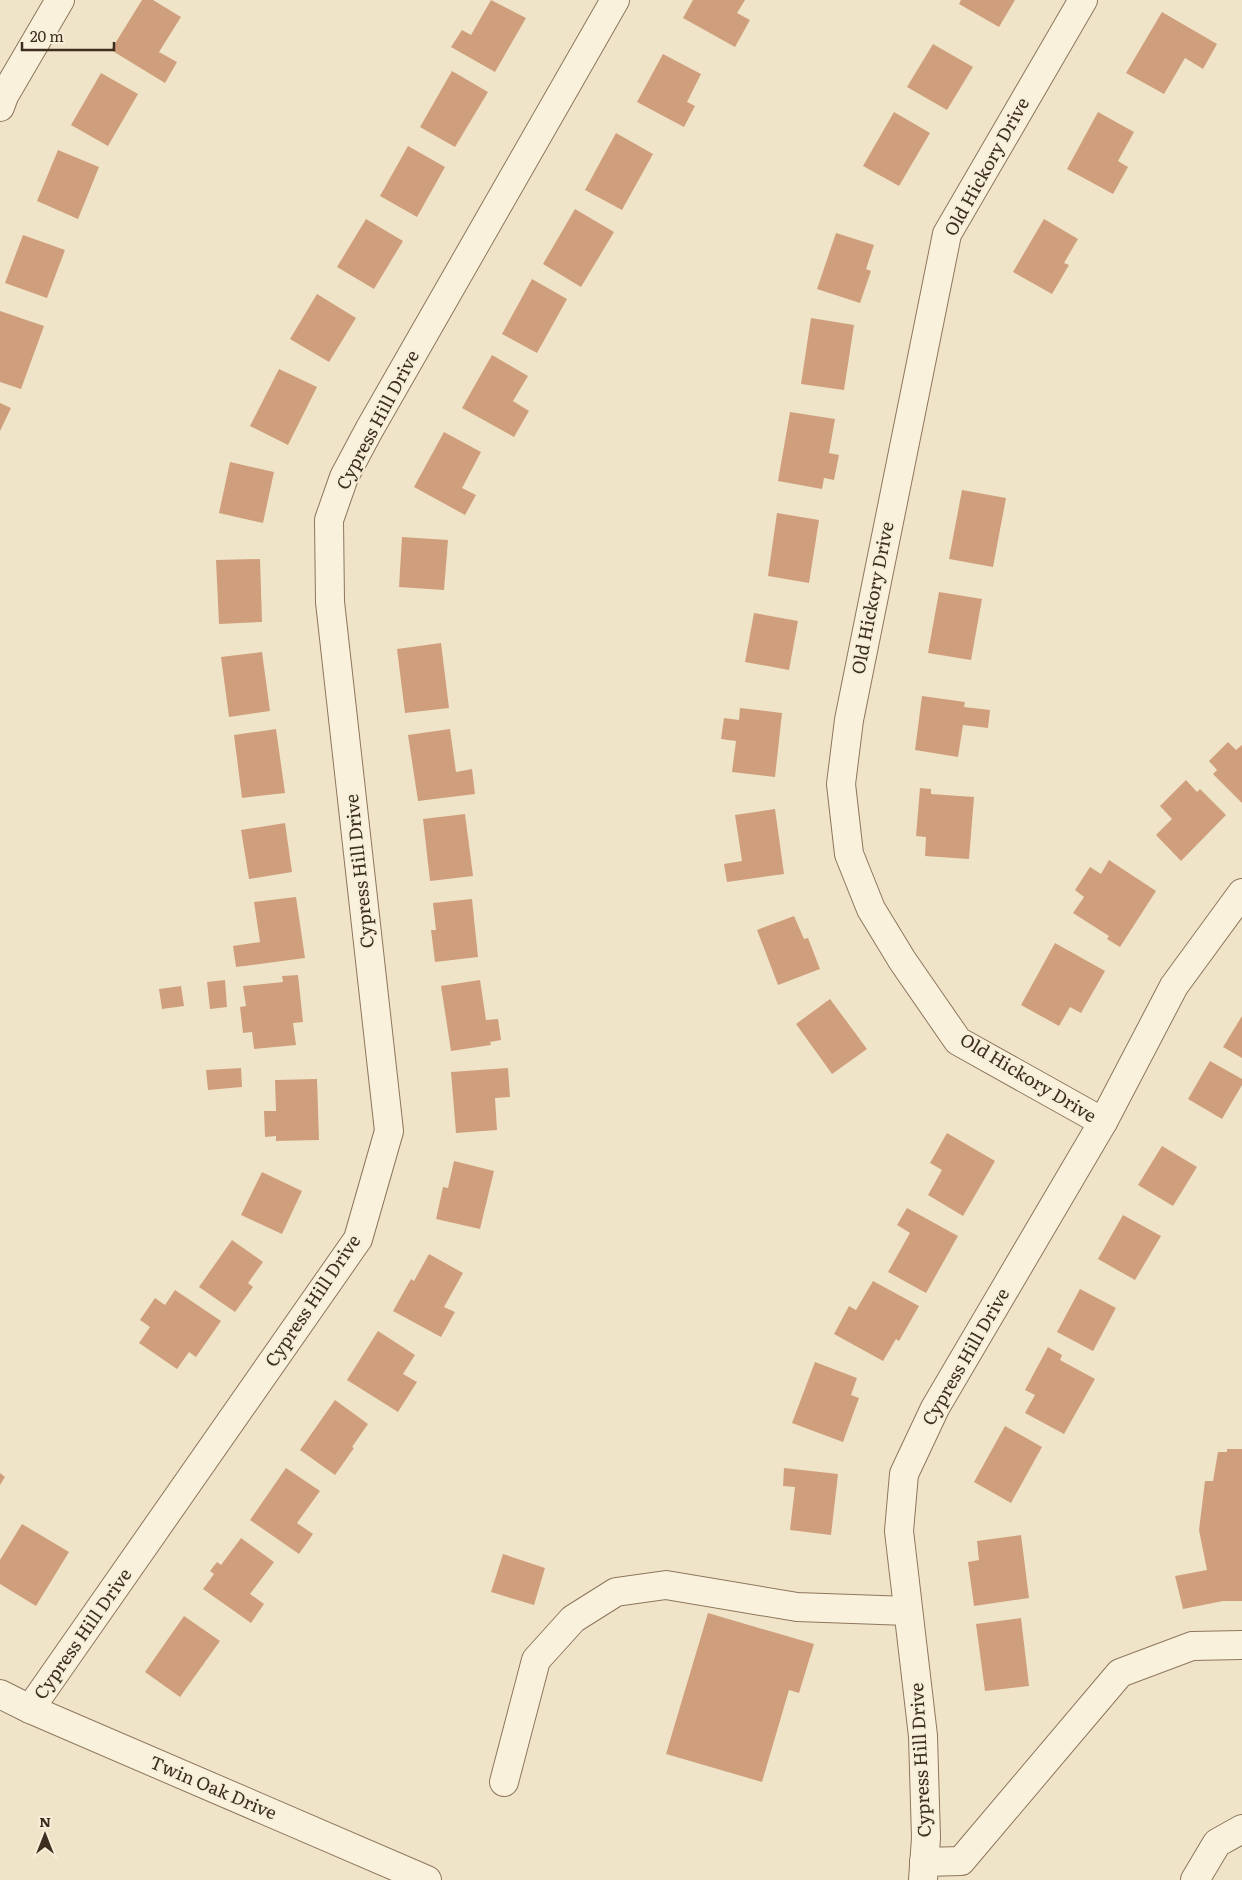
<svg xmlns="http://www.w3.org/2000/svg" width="1242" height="1880" font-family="Literata,serif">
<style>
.building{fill:#cf9f7d}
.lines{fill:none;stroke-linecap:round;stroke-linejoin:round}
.minor-casing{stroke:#8d765c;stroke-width:30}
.minor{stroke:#faf1dc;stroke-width:28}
.labels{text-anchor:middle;stroke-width:4;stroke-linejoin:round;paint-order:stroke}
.street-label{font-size:18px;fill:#3d2e20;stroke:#f7eed8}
</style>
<rect width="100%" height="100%" fill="#f0e4c8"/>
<g class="building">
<path d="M142,0h11l28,17 -22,35 18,10 -12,21 -54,-33z"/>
<path d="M491,0l35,18 -31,54 -44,-25 11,-17 9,5z"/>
<path d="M693,0h52l-8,13 13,7 -15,27 -52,-29z"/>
<path d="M961,0h54l-16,27 -40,-23z"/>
<path d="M1162,12l55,32 -14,25 -18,-11 -21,36 -38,-21z"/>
<path d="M933,44l40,23 -26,43 -40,-23z"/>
<path d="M663,54l38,20 -14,28 8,4 -11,21 -47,-25z"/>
<path d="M452,71l36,21 -33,55 -35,-20z"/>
<path d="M101,73l37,21 -30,52 -37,-21z"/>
<path d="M894,112l36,21 -31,53 -36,-20z"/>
<path d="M1098,112l36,20 -16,29 10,6 -15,27 -46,-25z"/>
<path d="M616,133l37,21 -31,56 -37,-20z"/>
<path d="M408,146l37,21 -28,50 -37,-21z"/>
<path d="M58,150l41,17 -21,52 -41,-18z"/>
<path d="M575,209l39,23 -33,55 -38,-23z"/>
<path d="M366,219l37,22 -29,48 -37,-22z"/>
<path d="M1044,219l34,20 -14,24 5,2 -17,29 -39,-22z"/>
<path d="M836,233l38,12 -8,24 5,2 -11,32 -43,-14z"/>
<path d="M23,235l42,15 -18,48 -42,-15z"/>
<path d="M532,279l35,20 -30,54 -35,-19z"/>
<path d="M317,294l39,24 -27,44 -39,-23z"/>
<path d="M0,311l44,15 -23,63 -21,-7z"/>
<path d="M811,318l43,7 -10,65 -43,-6z"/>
<path d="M492,355l36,21 -15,25 16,10 -15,26 -52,-29z"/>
<path d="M279,369l38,18 -29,58 -38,-19z"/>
<path d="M0,403l11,5 -11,23z"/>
<path d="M790,412l45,7 -6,34 10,2 -5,25 -10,-2 -2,11 -44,-8z"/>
<path d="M444,432l37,20 -19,36 14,7 -11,20 -51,-28z"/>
<path d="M230,462l44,10 -11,51 -44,-10z"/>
<path d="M962,490l44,8 -13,69 -44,-8z"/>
<path d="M777,513l42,7 -10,63 -41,-7z"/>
<path d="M402,537l46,3 -4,50 -45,-3z"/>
<path d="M260,559l2,63 -43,2 -3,-64z"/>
<path d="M939,592l43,7 -11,61 -43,-7z"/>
<path d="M754,613l44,8 -9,49 -44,-8z"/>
<path d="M441,643l8,65 -44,5 -8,-64z"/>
<path d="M262,652l8,59 -41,6 -8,-60z"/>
<path d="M922,696l43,6 -1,5 26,3 -2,18 -25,-3 -5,32 -43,-7z"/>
<path d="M740,708l42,5 -7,64 -43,-5 4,-31 -15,-2 3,-21 15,2z"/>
<path d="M276,729l9,64 -43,5 -8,-63z"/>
<path d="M450,729l6,43 16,-3 3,25 -57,7 -10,-66z"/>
<path d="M1228,742l8,8 6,-5v58l-29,-29 4,-4 -8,-9z"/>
<path d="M1186,780l11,12 3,-3 26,26 -45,46 -25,-26 16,-16 -12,-13z"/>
<path d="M920,788l11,1v5l43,3 -5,62 -44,-3 1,-19 -10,-1z"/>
<path d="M775,809l9,65 -57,8 -3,-18 18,-3 -7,-46z"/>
<path d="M465,814l8,62 -43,5 -7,-62z"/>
<path d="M285,823l7,49 -43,7 -8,-49z"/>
<path d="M1109,860l47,31 -36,56 -13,-8 2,-3 -36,-23 11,-16 -9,-7 15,-23 11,7z"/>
<path d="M296,897l9,61 -69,9 -3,-21 27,-4 -6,-40z"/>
<path d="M472,899l6,58 -43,5 -4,-32h5l-3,-27z"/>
<path d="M794,916l10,23 4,-1 12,31 -42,16 -21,-55z"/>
<path d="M1055,943l50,28 -24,42 -11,-6 -11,19 -38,-21z"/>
<path d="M298,975l5,47 -10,1 3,22 -42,4 -2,-17 -9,1 -3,-26 6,-1 -3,-20 40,-4 -1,-6z"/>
<path d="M225,980l2,27 -17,2 -3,-27z"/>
<path d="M480,980l6,40 12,-1 3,21 -11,2 1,3 -40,6 -10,-65z"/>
<path d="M181,986l3,20 -22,3 -3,-20z"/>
<path d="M830,999l37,50 -35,25 -36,-50z"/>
<path d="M1242,1016v42l-19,-11z"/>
<path d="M1210,1061l32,18v6l-20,34 -34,-20z"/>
<path d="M241,1068l1,19 -34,3 -2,-20z"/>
<path d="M508,1068l2,29 -15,1 2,32 -41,3 -5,-61z"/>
<path d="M317,1079l2,61 -43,1v-5l-11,1 -1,-26h12l-1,-31z"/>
<path d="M947,1133l48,28 -32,55 -35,-21 14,-25 -12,-7z"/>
<path d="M1162,1146l35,21 -24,39 -35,-21z"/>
<path d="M454,1161l40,10 -14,58 -44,-10 7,-32 5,1z"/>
<path d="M262,1172l40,19 -20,43 -41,-19z"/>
<path d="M907,1208l51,28 -32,57 -38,-21 22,-39 -13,-8z"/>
<path d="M1123,1215l38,21 -26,44 -37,-21z"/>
<path d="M232,1240l31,22 -15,21 5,4 -18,25 -36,-25z"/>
<path d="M429,1254l34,19 -19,34 11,5 -14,25 -48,-26 18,-32 3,2z"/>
<path d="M873,1281l46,25 -20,35 -3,-2 -13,22 -49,-27 15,-28 7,4z"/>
<path d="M1080,1289l36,19 -23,43 -36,-19z"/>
<path d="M175,1290l46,31 -25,36 -7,-5 -12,17 -38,-26 11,-16 -10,-7 15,-22 10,7z"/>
<path d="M378,1331l37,24 -12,19 14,8 -19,30 -51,-32z"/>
<path d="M1048,1347l14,8 -2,5 35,19 -31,55 -39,-21 10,-18 -10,-5z"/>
<path d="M815,1362l42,16 -6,17 8,3 -16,44 -51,-19z"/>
<path d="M335,1400l33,24 -16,23 2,1 -19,27 -35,-25z"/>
<path d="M1005,1426l37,21 -31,56 -37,-21z"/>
<path d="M1227,1449h15v152h-19l-40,8 -8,-33 32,-6 -8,-40 6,-49h8l5,-29h9z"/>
<path d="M286,1468l34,23 -23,32 16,11 -14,20 -49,-34z"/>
<path d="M784,1468l54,6 -7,61 -41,-5 5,-43 -12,-1z"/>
<path d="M0,1473l5,4 -5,8z"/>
<path d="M22,1524l47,28 -33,54 -36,-22v-24z"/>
<path d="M1021,1535l8,63 -55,8 -6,-44 11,-2 -2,-19z"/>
<path d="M241,1538l33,24 -24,32 14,10 -13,19 -48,-34 11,-15 -4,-3 7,-9 4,3z"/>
<path d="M503,1554l42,14 -11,37 -43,-13z"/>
<path d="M708,1613l106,31 -15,49 -10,-3 -27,92 -96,-28z"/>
<path d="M184,1616l36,25 -40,56 -35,-25z"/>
<path d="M1021,1618l8,68 -44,5 -9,-67z"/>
</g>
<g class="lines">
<g class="minor-casing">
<g id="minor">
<path d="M1083,0l-136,234 -98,486 -8,64 8,70 22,55 31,51 56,81 145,81"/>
<path d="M0,107l4,-11 56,-96"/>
<path d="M0,1694l30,15 397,171"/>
<path d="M30,1709l328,-470 31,-108 -59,-529 -1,-82 15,-43 25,-47 246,-430"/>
<path d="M504,1782l32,-122 37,-41 43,-27 50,-7 131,22 111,4"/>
<path d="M924,1862l37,-1 159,-188 72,-27 50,-1"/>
<path d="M923,1880l3,-42 -3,-102 -24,-205 5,-57 31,-66 168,-286 71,-136 68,-93"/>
<path d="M1195,1880l22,-37 25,-14"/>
</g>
</g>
<use href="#minor" class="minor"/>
</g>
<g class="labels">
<g class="street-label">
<text transform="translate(987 167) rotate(-61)" y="6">Old Hickory Drive</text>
<text transform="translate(378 420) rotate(-62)" y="6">Cypress Hill Drive</text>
<text transform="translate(873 598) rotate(-79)" y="6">Old Hickory Drive</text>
<text transform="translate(360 871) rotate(-96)" y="6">Cypress Hill Drive</text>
<text transform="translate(1028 1078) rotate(31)" y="6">Old Hickory Drive</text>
<text transform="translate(313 1301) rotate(-56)" y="6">Cypress Hill Drive</text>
<text transform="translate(966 1357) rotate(-60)" y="6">Cypress Hill Drive</text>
<text transform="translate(83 1634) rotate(-55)" y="6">Cypress Hill Drive</text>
<text transform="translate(921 1760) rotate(-93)" y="6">Cypress Hill Drive</text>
<text transform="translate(213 1788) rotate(23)" y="6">Twin Oak Drive</text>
</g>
</g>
<g transform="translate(45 1835)" stroke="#f7eed8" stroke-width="4" paint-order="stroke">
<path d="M0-4L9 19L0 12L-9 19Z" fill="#3d2e20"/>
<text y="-8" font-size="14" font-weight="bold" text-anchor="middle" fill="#3d2e20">N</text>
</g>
<path d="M22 42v8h92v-8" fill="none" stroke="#3d2e20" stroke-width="2.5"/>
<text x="30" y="42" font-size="15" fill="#3d2e20" stroke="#f7eed8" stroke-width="4" paint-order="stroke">20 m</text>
</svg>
